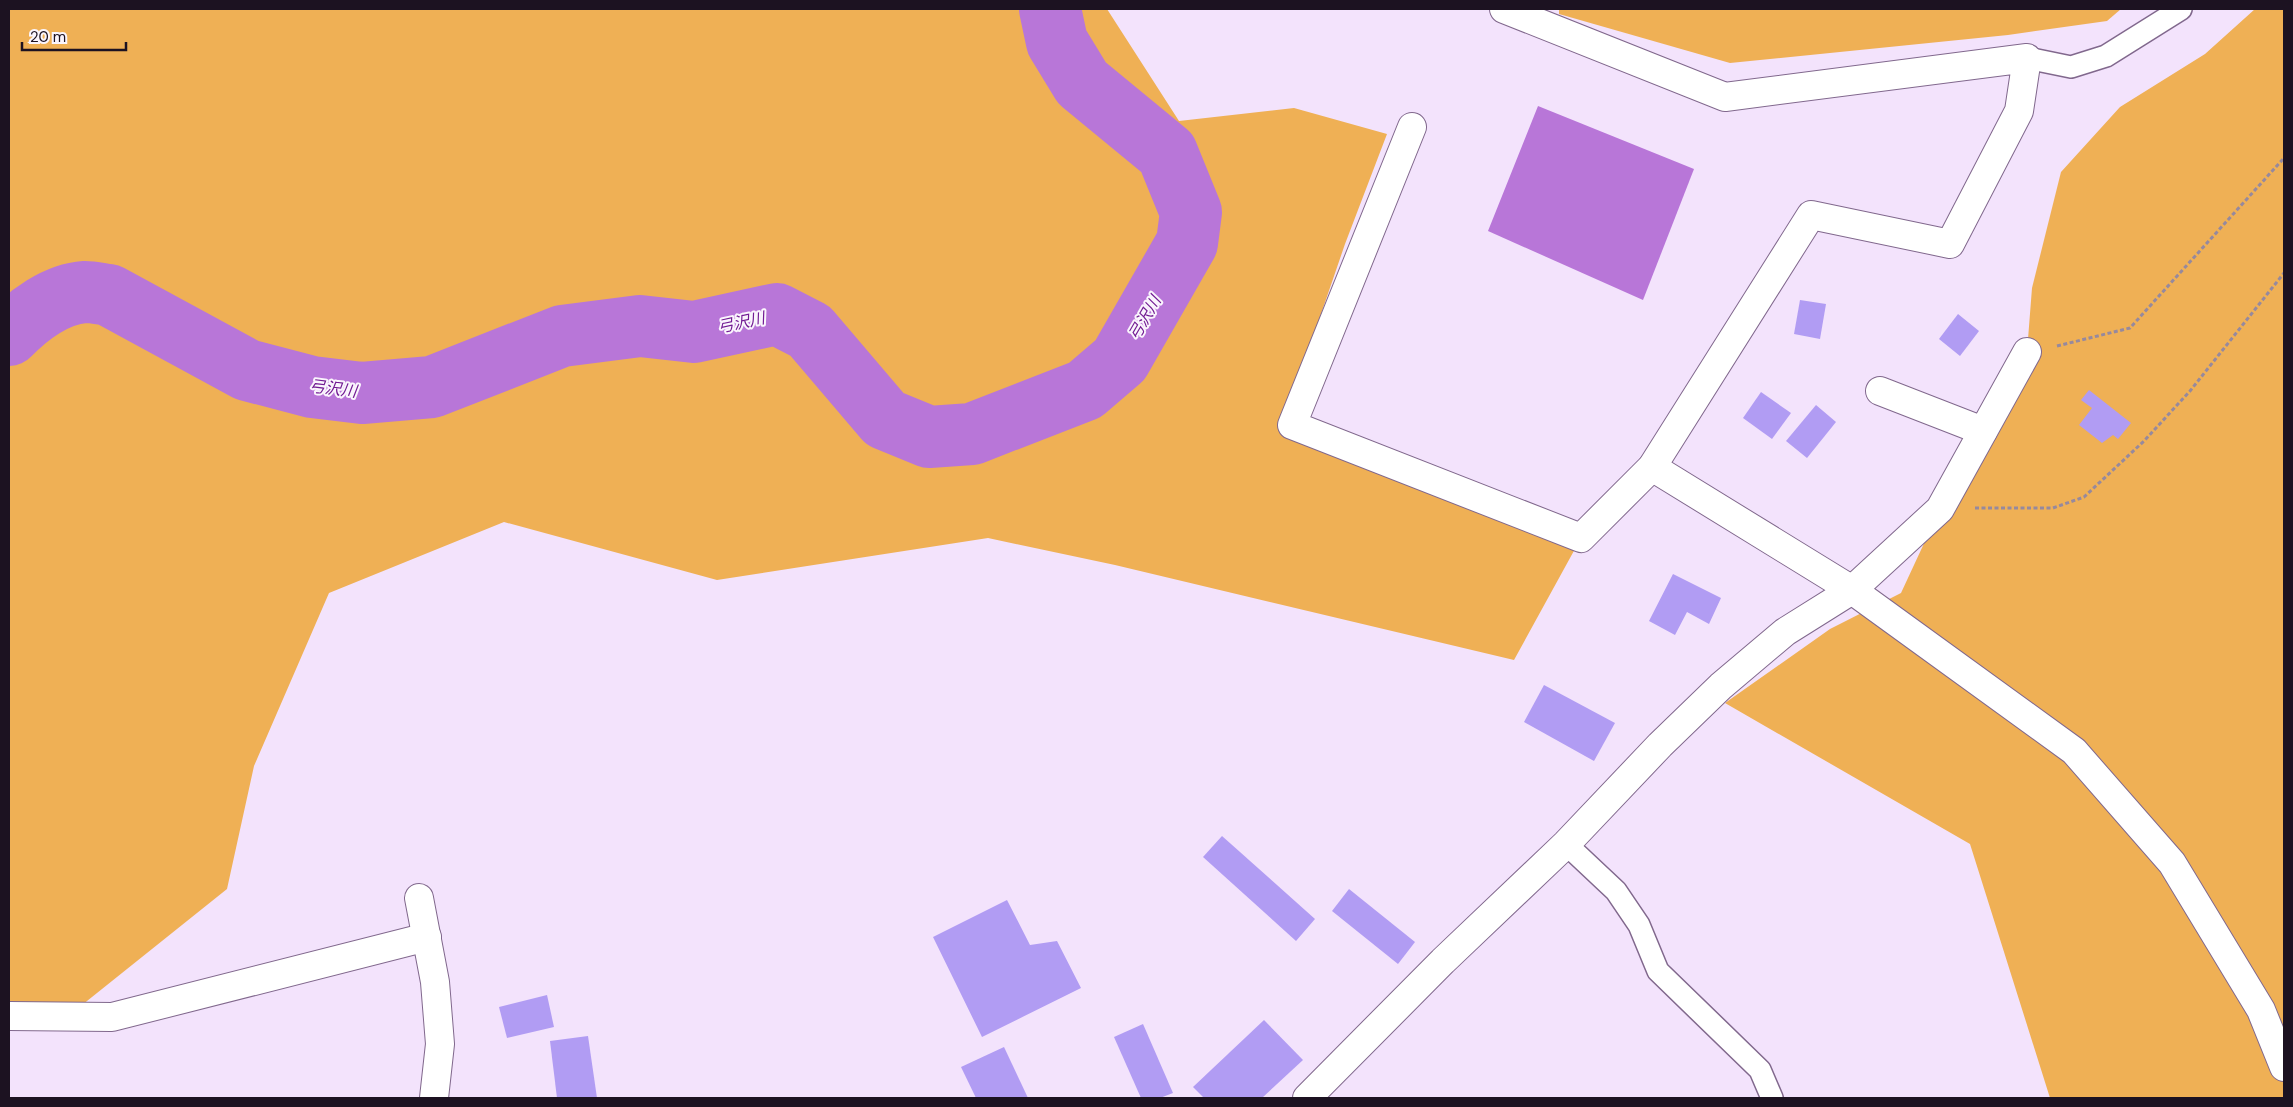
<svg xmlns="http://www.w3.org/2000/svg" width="2293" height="1107" font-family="'DM Sans','Noto Sans JP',sans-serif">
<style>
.green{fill:#efb055}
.water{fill:#b876d8}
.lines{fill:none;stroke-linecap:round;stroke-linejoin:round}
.river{stroke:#b876d8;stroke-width:62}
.building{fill:#b19cf3}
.service-casing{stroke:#81688d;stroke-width:24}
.minor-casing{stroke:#81688d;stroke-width:30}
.path{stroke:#96899e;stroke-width:3;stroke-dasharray:4 2.5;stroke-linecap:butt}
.service{stroke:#fff;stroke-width:21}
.minor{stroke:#fff;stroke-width:28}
.labels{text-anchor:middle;stroke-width:4;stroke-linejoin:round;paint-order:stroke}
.water-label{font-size:16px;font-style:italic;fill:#721c93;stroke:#faf5fd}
</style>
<rect width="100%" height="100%" fill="#f3e3fc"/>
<g class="green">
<path d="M9,9h1098l72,112 115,-13 93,26 -42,110 -61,178 297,116 -67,122 -399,-95 -127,-27 -271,42 -213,-58 -175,71 -75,173 -27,123 -155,124 -63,10z"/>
<path d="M1559,9h562l-14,12 -99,14 -278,28 -171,-49z"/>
<path d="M2255,9h29v1089h-234l-80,-254 -245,-141 105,-74 71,-36 39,-84 87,-157 5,-64 29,-116 59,-65 85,-53z"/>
</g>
<path class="water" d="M1538,106l156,63 -51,131 -155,-69z"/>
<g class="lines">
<path class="river" d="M9,335c19,-20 47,-41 76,-43 8,0 16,2 24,3l138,75 65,17 50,6 70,-6 130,-51 78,-10 54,6 83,-18 33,17 75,88 44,18 43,-3 113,-44 35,-30 67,-117 4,-31 -24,-59 -85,-70 -25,-41 -7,-33"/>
</g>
<g class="building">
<path d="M1800,300l26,4 -6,35 -26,-5z"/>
<path d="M1958,314l21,17 -19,25 -21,-17z"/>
<path d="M2089,390l42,33 -13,16 -5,-4 -11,8 -23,-18 13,-17 -11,-8z"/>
<path d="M1761,392l30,21 -19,26 -29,-21z"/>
<path d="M1816,405l20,17 -29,36 -21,-17z"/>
<path d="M1673,574l48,24 -12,26 -22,-12 -12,23 -26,-14z"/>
<path d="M1544,685l71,38 -21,38 -70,-39z"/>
<path d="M1222,836l93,83 -19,22 -93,-84z"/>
<path d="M1349,889l66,53 -17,22 -66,-53z"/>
<path d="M1007,900l23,45 27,-4 24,47 -99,49 -49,-100z"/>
<path d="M547,995l7,32 -47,11 -8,-31z"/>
<path d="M1264,1020l39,40 -41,38h-58l-11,-11z"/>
<path d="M1143,1024l30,69 -13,5h-19l-27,-61z"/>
<path d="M588,1036l9,62h-40l-7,-57z"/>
<path d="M1004,1047l24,51h-52l-15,-31z"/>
</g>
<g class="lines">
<g class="service-casing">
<g id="service">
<path d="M2027,58l44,9 35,-11 75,-47"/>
<path d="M1566,844l50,47 23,34 19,46 102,99 12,28"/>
</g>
</g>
<g class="minor-casing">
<g id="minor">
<path d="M1412,127l-120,298 289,113 71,-71 159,-252 139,29 69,-133 8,-53 -302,39 -221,-88"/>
<path d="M1880,391l103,40"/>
<path d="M1652,467l200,123 222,161 98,112 89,147 23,57"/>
<path d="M419,898l16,84 5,62 -6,54"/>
<path d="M9,1016l103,1 315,-80"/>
<path d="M1307,1098l136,-137 123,-117 94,-99 61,-59 64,-54 67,-42 88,-81 87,-157"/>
</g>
</g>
<g class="path">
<path d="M2057,346l73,-18 154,-170"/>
<path d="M1975,508h78l31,-11 60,-56 46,-50 94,-118"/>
</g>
<use href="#service" class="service"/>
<use href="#minor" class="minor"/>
</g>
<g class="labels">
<g class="water-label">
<text transform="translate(1144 318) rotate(-60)" y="6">弓沢川</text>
<text transform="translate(741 322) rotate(-12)" y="6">弓沢川</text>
<text transform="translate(333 388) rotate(7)" y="6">弓沢川</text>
</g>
</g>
<rect width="2293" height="1107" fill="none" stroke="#1c1221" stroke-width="20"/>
<path d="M22 42v8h104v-8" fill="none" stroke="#1c1221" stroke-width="2.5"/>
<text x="30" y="42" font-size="15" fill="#1c1221" stroke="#faf5fd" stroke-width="4" paint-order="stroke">20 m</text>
</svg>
